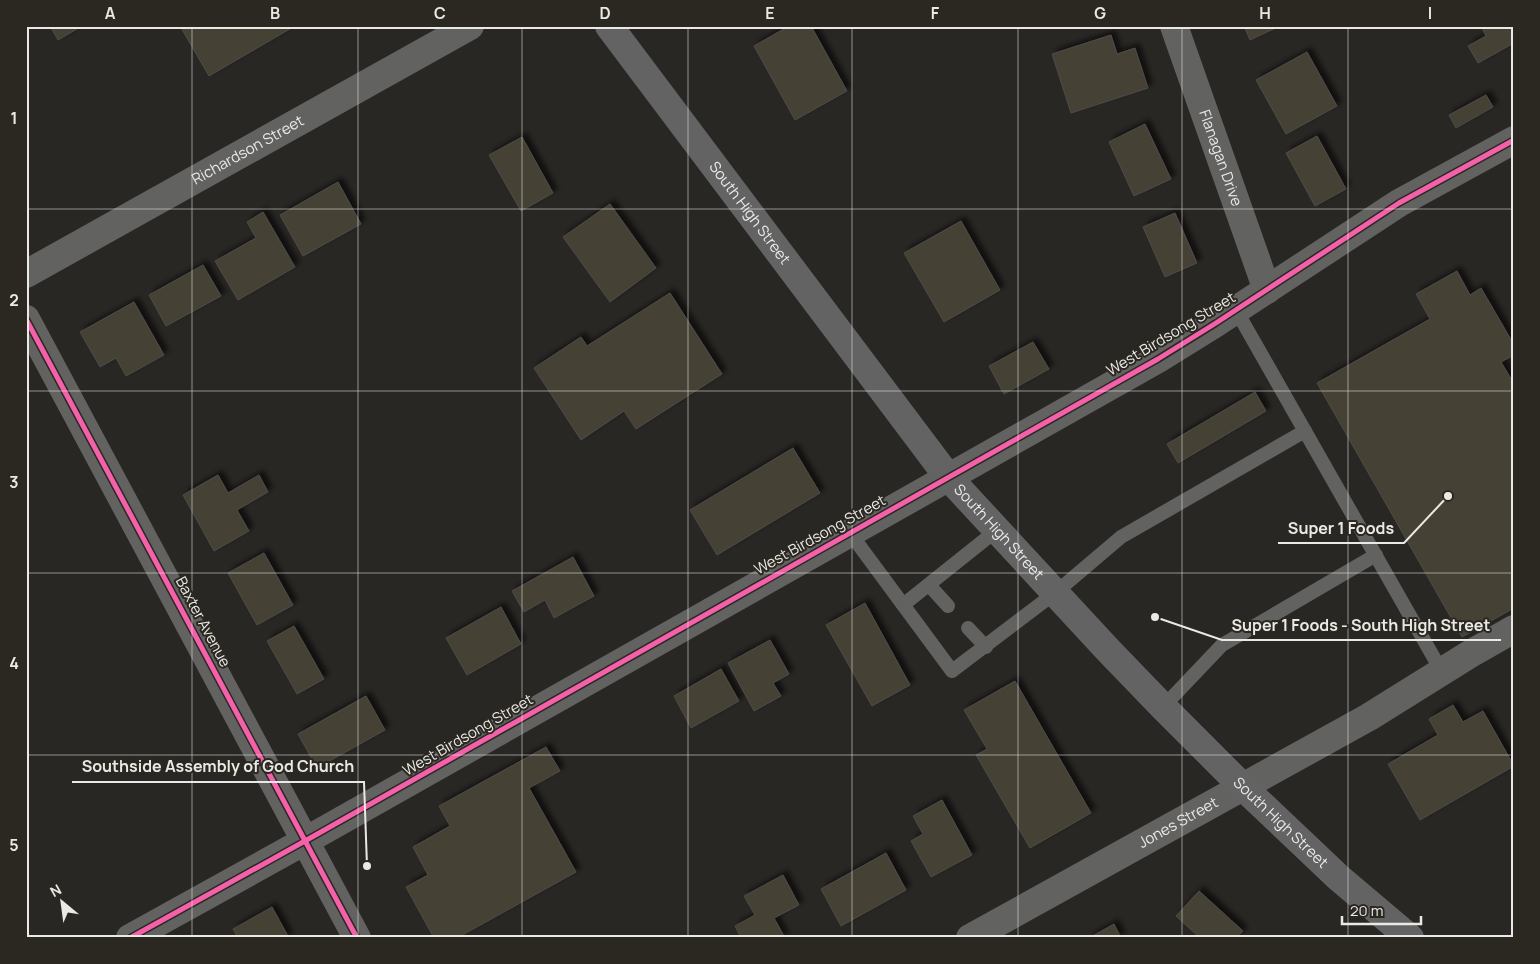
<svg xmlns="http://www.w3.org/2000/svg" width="1540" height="964" font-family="Manrope,sans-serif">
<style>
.building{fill:#454236;stroke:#4d4c49;filter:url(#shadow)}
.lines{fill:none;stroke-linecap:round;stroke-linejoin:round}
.service{stroke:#626261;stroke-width:14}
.minor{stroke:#626261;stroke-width:28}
.tertiary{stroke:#626261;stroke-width:28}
.secondary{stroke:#646364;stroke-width:28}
.cycleway-casing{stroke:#2b2822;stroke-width:8}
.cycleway{stroke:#f560ab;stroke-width:5}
.grid{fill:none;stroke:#ebe9e5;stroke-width:1;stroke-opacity:0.55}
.labels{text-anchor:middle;stroke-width:4;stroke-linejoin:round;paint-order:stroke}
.street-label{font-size:15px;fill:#ebe9e5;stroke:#2b2822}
.leader{fill:none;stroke:#ebe9e5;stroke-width:2}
.callout-dot{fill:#ebe9e5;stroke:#2b2822;stroke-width:2}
.callout-label{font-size:16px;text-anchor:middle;font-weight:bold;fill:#ebe9e5;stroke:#2b2822;stroke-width:4;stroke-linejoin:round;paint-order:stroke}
.neatline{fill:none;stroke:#ebe9e5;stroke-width:2}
.grid-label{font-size:16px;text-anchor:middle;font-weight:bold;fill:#ebe9e5}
</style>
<defs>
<filter id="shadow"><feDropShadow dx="4.5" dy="-4.5" stdDeviation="2.5" flood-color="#0009"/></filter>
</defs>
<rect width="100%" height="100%" fill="#292724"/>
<g class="building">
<path d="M50,26h32l-24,14z"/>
<path d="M180,26h115l-86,50z"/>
<path d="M789,26h22l36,65 -52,29 -41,-74z"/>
<path d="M1244,26h36l-30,14z"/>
<path d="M1481,26h33v17l-36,20 -10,-17 18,-10z"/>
<path d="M1111,35l6,19 18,-6 13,40 -77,25 -19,-59z"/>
<path d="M1307,52l30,54 -51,28 -30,-54z"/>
<path d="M1486,95l7,12 -37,21 -7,-13z"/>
<path d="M1145,124l26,55 -37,17 -25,-54z"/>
<path d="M1317,136l29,53 -31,17 -29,-53z"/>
<path d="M522,137l31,56 -32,18 -32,-56z"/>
<path d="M338,182l23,42 -58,32 -23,-41z"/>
<path d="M610,204l46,64 -46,34 -47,-65z"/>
<path d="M263,212l32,55 -57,33 -23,-39 41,-23 -9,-16z"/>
<path d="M1175,213l22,50 -32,14 -22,-50z"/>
<path d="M961,221l39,69 -56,32 -40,-69z"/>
<path d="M203,265l18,31 -55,30 -17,-31z"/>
<path d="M1457,271l13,24 11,-7 33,57v10l-13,7 13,22v224l-52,29 -145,-254 113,-64 -14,-25z"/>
<path d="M670,293l52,81 -86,55 -12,-18 -43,29 -47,-72 47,-31 6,9z"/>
<path d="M134,302l30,53 -38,21 -10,-18 -16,9 -20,-35z"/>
<path d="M1033,342l16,27 -45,25 -15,-28z"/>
<path d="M1255,392l11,19 -88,52 -11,-19z"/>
<path d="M793,448l27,45 -103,62 -27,-45z"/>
<path d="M218,475l10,18 31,-18 9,17 -31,18 12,21 -35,20 -31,-56z"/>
<path d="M264,553l29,52 -36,20 -29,-52z"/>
<path d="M573,557l21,39 -40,22 -9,-18 -21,12 -12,-21z"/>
<path d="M865,603l45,82 -38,21 -46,-81z"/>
<path d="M501,607l20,37 -54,31 -21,-37z"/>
<path d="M294,626l30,53 -27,15 -30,-53z"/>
<path d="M770,640l19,34 -16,9 8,13 -27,15 -26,-48z"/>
<path d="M721,669l18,32 -48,27 -17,-32z"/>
<path d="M1015,681l76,132 -61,35 -54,-93 11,-6 -23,-39z"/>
<path d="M366,696l19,34 -68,38 -19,-34z"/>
<path d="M1453,705l10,17 20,-11 31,55 -94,54 -32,-56 50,-29 -9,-16z"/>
<path d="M546,747l14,24 -31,17 47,84 -119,66h-23l-28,-51 22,-12 -15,-28 37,-21 -11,-20z"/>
<path d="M942,800l30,55 -41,22 -20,-36 12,-7 -10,-18z"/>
<path d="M886,853l20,37 -65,36 -20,-37z"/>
<path d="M783,875l16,30 -25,13 11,20h-44l-6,-12 20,-11 -11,-19z"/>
<path d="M1199,891l44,40 -7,7h-36l-24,-22z"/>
<path d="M272,907l17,31h-51l-5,-9z"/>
<path d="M1114,924l7,14h-32z"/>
</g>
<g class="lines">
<g class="service">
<path d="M1236,310l206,362"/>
<path d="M850,533l102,138 103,-78 66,-56 184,-106"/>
<path d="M929,585l19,21"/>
<path d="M903,605l94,-75"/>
<path d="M968,628l18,19"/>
<path d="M1163,707l59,-62 154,-90"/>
</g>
<g class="minor">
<path id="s1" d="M1174,26l93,264"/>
<path id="s2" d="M26,274l444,-248"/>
<path d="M26,319l331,619"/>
<path id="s3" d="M970,938l399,-221 101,-63 44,-25"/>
</g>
<path class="tertiary" d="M130,938l175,-97 853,-482 58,-36 183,-120 115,-63"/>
<path class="secondary" id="s4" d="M609,26l339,451 160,173 55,57 81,81 95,90 71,60"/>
<g class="cycleway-casing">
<g id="cycleway">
<path d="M26,319l331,619"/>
<path d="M130,938l175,-97 853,-482 58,-36 183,-120 115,-63"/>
</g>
</g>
<use href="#cycleway" class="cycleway"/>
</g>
<path class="grid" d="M192,26v912M358,26v912M522,26v912M688,26v912M852,26v912M1018,26v912M1182,26v912M1348,26v912M26,209h1488M26,391h1488M26,573h1488M26,755h1488"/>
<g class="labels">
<g class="street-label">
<text dy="5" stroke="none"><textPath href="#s2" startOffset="254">Richardson Street</textPath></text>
<text dy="5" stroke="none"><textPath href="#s1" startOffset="140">Flanagan Drive</textPath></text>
<text dy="5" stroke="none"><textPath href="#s4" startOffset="234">South High Street</textPath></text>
<text transform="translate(1171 334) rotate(-31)" y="5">West Birdsong Street</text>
<text dy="5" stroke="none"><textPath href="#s4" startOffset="639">South High Street</textPath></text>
<text transform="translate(820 535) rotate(-29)" y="5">West Birdsong Street</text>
<text transform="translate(203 622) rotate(62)" y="5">Baxter Avenue</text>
<text transform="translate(468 735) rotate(-30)" y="5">West Birdsong Street</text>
<text dy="5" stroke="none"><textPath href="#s4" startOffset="1044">South High Street</textPath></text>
<text dy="5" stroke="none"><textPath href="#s3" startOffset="238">Jones Street</textPath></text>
</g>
</g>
<path class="leader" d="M1448 496L1404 543H1278M1155 617L1222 640H1501M367 866L364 782H72"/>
<g class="callout-dot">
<circle cx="1448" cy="496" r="5"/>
<circle cx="1155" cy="617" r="5"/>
<circle cx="367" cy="866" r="5"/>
</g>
<g class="callout-label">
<text x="1341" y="534">Super 1 Foods</text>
<text x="1361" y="631">Super 1 Foods - South High Street</text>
<text x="218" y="772">Southside Assembly of God Church</text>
</g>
<rect width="1540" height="964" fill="none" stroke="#2b2822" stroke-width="55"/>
<g transform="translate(62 902) rotate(331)" stroke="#2b2822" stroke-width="4" paint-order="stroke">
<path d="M0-4L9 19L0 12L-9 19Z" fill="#ebe9e5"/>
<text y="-8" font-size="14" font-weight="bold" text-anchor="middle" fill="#ebe9e5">N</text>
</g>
<path d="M1342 916v8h79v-8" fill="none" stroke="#ebe9e5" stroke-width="2.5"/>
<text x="1350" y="916" font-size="15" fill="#ebe9e5" stroke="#2b2822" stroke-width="4" paint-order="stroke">20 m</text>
<rect x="28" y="28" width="1484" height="908" class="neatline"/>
<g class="grid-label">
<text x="110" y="19">A</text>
<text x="275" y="19">B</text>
<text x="440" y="19">C</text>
<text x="605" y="19">D</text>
<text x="770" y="19">E</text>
<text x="935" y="19">F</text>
<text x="1100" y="19">G</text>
<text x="1265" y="19">H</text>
<text x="1430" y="19">I</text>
<text x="14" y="124">1</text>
<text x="14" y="306">2</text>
<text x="14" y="488">3</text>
<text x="14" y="669">4</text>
<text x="14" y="851">5</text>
</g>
</svg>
